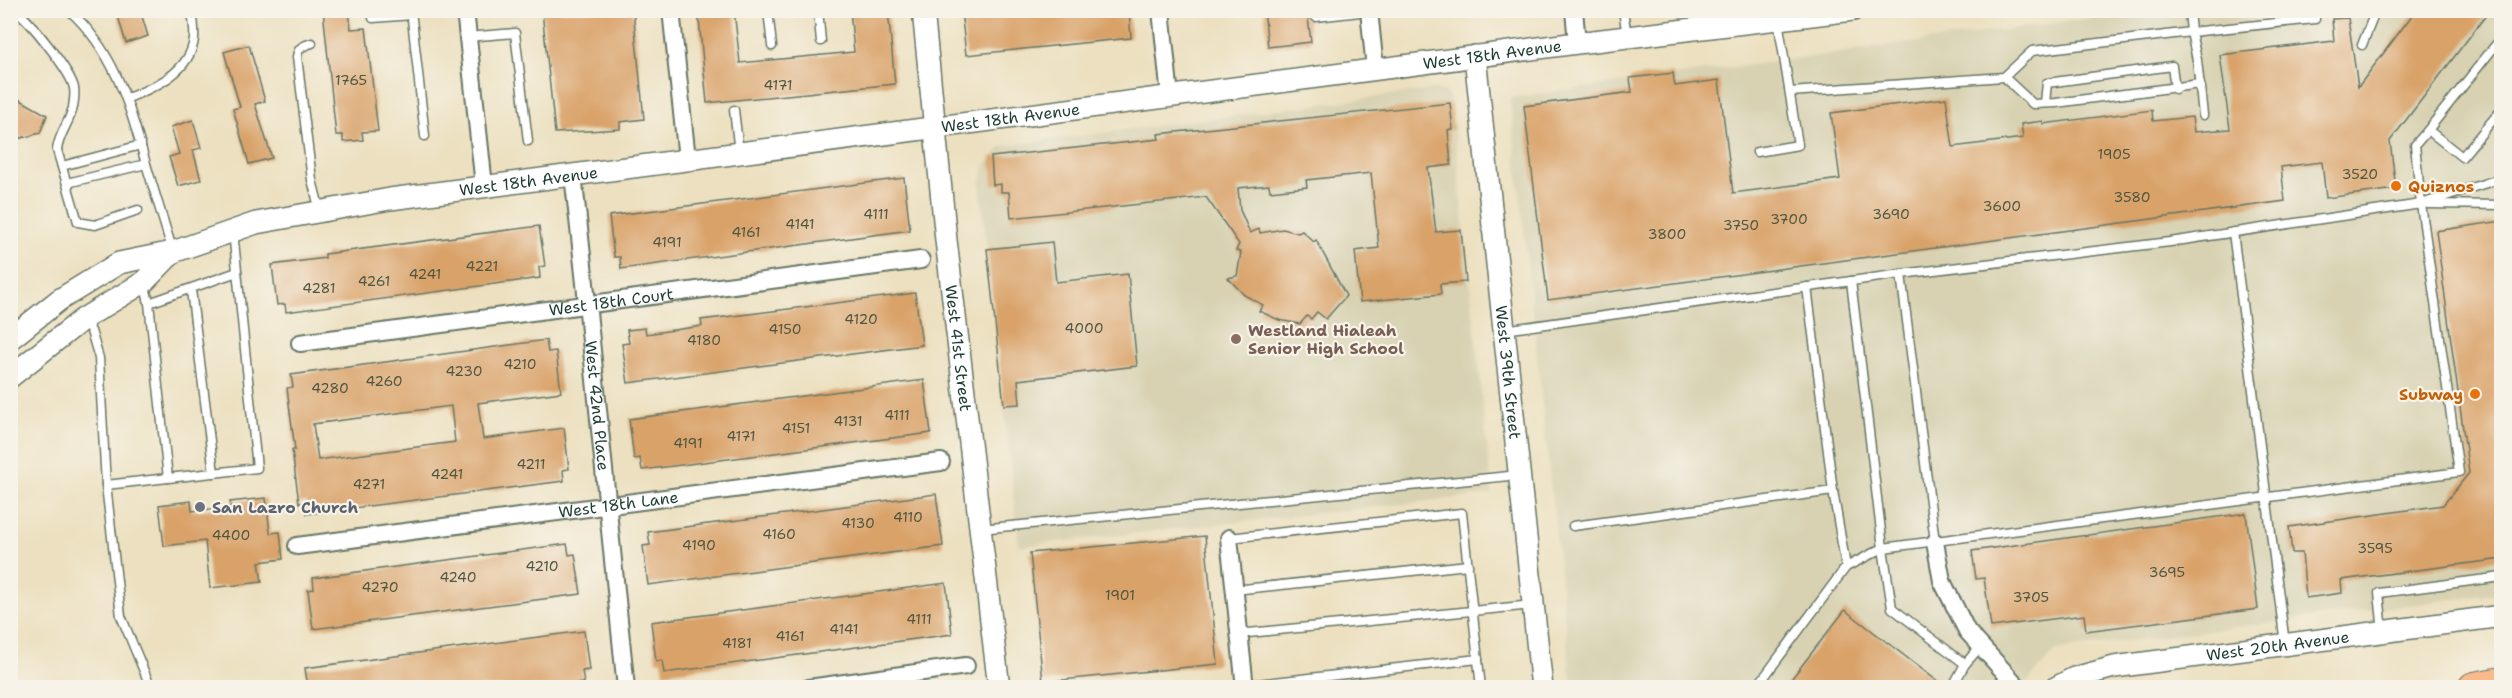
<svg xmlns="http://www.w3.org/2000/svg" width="2512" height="698" font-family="'Shantell Sans',sans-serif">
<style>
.built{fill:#d8d2b2}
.building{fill:#d9a269;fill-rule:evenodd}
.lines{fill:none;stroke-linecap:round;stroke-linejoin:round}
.service-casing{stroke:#677665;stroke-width:11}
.minor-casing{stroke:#677665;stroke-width:20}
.tertiary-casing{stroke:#677665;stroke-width:24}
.motorway-casing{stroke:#677665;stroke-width:34}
.service{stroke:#fff;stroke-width:8}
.minor{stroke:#fff;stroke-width:16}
.tertiary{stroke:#fff;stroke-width:21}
.motorway{stroke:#fabb8c;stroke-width:32}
.food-dot{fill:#e8710a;stroke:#f7f3e8;stroke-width:2}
.education-dot{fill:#8d6e63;stroke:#f7f3e8;stroke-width:2}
.worship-dot{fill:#6b7280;stroke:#f7f3e8;stroke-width:2}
.labels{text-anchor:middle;stroke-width:4.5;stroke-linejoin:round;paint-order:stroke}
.number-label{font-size:14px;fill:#4e5641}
.street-label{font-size:16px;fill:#1f3d34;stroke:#f7f3e8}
.food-label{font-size:16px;font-weight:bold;fill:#c56008;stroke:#f7f3e8;text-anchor:start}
.education-label{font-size:16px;font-weight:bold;fill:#785e54;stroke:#f7f3e8;text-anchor:start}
.worship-label{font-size:16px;font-weight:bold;fill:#5b616d;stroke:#f7f3e8;text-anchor:start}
</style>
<rect width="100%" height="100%" fill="#f7f3e8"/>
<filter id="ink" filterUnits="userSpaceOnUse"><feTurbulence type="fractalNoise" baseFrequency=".0167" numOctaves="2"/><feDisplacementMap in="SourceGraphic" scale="12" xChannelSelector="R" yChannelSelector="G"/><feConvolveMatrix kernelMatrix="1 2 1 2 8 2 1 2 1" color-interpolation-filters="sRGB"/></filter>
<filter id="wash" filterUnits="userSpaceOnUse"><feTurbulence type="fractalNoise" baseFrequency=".008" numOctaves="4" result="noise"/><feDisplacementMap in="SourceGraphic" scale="24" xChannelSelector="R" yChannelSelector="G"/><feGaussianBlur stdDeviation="1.35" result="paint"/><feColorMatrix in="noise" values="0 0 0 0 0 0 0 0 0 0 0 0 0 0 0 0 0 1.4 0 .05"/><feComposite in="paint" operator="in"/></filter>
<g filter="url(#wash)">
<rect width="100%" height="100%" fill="#ece0c0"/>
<g class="built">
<path d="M2144,11h357v582l-444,57 -35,37h-450l-62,-589z"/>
<path d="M1437,89l7,2 7,9 41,394 -473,52 -39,-363 6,-19 16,-18z"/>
</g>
<g id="blocks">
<g class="building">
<path d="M116,10h24l8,26 -22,7z"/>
<path d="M323,10h26l2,19 15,-1 12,103 -16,1 1,8 -20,2v-7h-7z"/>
<path d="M633,10l11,109 -24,3v7l-65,4 -13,-122z"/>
<path d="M698,10h36l6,53 114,-11 -4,-42h38l7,74 -188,19z"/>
<path d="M961,10h168l2,28 -165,17z"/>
<path d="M1264,10h43l4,32 -43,5z"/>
<path d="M2416,10h74l-100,131 6,48 -70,9 -4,-36 -41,5 4,34 -737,99 -24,-194 108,-14 -2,-14 43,-5 2,13 44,-6 14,113 107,-14 -9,-66 115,-15 7,49 70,-9 -2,-14 22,-3v3l109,-14 1,11 39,-4 2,15 36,-3 -10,-74 114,-14 -2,-22 16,-1 10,69z"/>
<path d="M249,45l16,56 -10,3 17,54 -23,6 -16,-55 7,-2 -16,-55z"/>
<path d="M10,94l37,21 -7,18 -30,8z"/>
<path d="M1450,103l3,27h-5l3,35 -23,3 8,64 25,-2 5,52 -26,2 1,10 -81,8 -5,-51 24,-3 -8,-75 -65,7 1,7 -37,4 -1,-6 -31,3 2,22 10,23 9,-4 1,4 23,-4 15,4 4,-2 12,11 2,-2 30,56 -20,23 -9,-7 -6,7 -4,-3 -7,8 -21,-4 -20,-9 4,-6 -19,-10 -16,-17 9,-2 4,-24 -5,-1 3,-7 -33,-47 -195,21 -2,-26h-8v-8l-8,1 -2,-28 168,-18 -1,-5z"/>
<path d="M193,120l8,28 -8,2 8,30 -23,6 -9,-29 10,-3 -8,-27z"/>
<path d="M904,178l6,52 -289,39 -1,-12h-6l-5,-41z"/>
<path d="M2502,221v338l-161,21 1,13 -36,5 -4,-45h-10l-3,-26 154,-22 26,-32 -33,-242z"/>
<path d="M539,226l6,40 -6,1 1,11 -254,34 -1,-8 -8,1 -5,-40 53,-7v-4z"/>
<path d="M1052,242l4,40 72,-8 9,92 -119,14 2,24 -16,1 -17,-156z"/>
<path d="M915,293l7,52 -294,38 -6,-39 7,-1 -2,-13 18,-2 1,6 56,-8 -1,-6z"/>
<path d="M546,340l2,12 8,-1 5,41 -83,11 5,36 81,-11 5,41 -6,1 1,11 -257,33 -1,-12 -7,1 -7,-53h3l-8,-62 6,-1 -2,-12zM451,406l4,36 -137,18 -5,-36z"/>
<path d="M924,380l7,53 -289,37 -2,-12 -6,1 -5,-40z"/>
<path d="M936,494l7,52 -295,39 -5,-39 7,-1 -2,-13z"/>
<path d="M266,498l4,35 10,-1 3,27 -24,3 3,20 -52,6 -5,-47 -41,5 -5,-41 32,-4 1,10 39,-4 -1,-5z"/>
<path d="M2246,513l12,96 -172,22 -2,-16 -93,12 -7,-49 -8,1 -4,-28z"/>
<path d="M1205,536l13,128 -175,18 -13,-129z"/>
<path d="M567,544l2,11 6,-1 6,40 -268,35 -5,-39 6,-1 -1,-11z"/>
<path d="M946,583l6,51 -288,39 -2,-13 -6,1 -5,-39z"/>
<path d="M1845,610l100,77h-160z"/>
<path d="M584,631l5,39 -7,1 2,12 -32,4h-244l-3,-19z"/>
</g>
</g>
</g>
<g filter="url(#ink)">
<use href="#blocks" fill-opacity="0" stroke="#677665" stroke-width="1.5"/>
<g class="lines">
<g class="service-casing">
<g id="service">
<path d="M15,10c14,9 56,62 59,78 1,5 0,13 -1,19 -3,15 -14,26 -16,43l21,72 17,3 43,-15"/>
<path d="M69,10c47,43 60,95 77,154 9,29 18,58 27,88"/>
<path d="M372,10l1,8 39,-3"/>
<path d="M411,10l14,126"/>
<path d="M768,10l4,36"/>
<path d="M818,10l3,31"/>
<path d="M1623,10l4,26"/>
<path d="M1715,10l2,16"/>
<path d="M1316,17l61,-7"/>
<path d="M467,37l48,-4 13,108"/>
<path d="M2502,37l-74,93 34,27 40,-48"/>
<path d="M312,43c-9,3 -14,4 -15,14l15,123 8,31"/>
<path d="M2362,45l14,-35"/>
<path d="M2004,77l29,27 23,-1 144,-19"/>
<path d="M1790,92l214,-15 28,-26 159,-19 -2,-22"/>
<path d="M128,98c27,-11 62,-26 66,-59 1,-9 -1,-20 -2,-29"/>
<path d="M2045,103l2,-20 125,-17 3,23"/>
<path d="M734,110l5,42"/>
<path d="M2203,115l-6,-55 -6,-28 124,-13 -1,-9"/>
<path d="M1757,152l41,-7 -20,-125"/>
<path d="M62,166l79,-21"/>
<path d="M67,183l79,-19"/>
<path d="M2421,204l81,-26"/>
<path d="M2421,204l-6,-59 13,-15"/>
<path d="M2428,204l74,1"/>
<path d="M2233,232l52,412"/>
<path d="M144,282l5,21 19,175"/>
<path d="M1807,287l26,204 13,76"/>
<path d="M191,290l23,183"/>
<path d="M149,303l88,-31"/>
<path d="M84,319l7,12 8,27 7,127 15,131 30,72"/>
<path d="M1504,330l397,-56"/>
<path d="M106,485l151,-17 -24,-237"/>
<path d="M1573,526l260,-35"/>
<path d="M981,529l538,-54"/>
<path d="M1229,538l233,-25 19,175"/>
<path d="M1935,542l-34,-268 269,-32 251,-38 38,268c-192,26 -384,51 -576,76l9,60 73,56 16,-18"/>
<path d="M1234,590l234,-25"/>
<path d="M2383,632l-4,-39 123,-16"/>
<path d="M1238,634l295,-29"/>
<path d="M1222,688l256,-29"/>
<path d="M1756,688l90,-121 37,-19 -32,-267"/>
<path d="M1952,688l13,-24"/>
</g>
</g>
<g class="minor-casing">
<g id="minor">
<path d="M465,10l19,176"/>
<path d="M671,10l16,149"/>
<path d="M1161,10l9,87"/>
<path d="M1369,10l6,59"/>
<path d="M1574,10l3,33"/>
<path id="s1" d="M573,175c20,171 35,342 53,513"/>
<path id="s2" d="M300,343l621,-83"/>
<path d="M1229,538l16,150"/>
<path d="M1935,542l7,39 25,50 52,57"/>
<path id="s3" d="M297,546l644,-84"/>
<path d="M809,688l157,-22"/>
</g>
</g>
<g class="tertiary-casing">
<g id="tertiary">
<path id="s4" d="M923,10l23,230 53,448"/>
<path id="s5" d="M1475,56l67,632"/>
<path id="s6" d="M10,339l49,-39 60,-37 54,-11 83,-29 134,-24 1187,-156 276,-33"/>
<path d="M10,377l73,-58 61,-37 29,-30"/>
<path id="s7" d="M2055,688l19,-10 40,-11 388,-51"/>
</g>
</g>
<g class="motorway-casing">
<path id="motorway" d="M2474,688l28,-5"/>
</g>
<use href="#service" class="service"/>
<use href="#minor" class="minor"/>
<use href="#tertiary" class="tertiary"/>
<use href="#motorway" class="motorway"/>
</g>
</g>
<g class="food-dot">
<circle cx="2396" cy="186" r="6"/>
<circle cx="2475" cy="394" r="6"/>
</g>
<circle class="education-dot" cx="1236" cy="339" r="6"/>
<circle class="worship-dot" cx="200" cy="507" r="6"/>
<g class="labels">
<g class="number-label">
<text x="351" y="85">1765</text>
<text x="778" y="90">4171</text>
<text x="2114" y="159">1905</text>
<text x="2360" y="179">3520</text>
<text x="2132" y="202">3580</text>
<text x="2002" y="211">3600</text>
<text x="876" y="219">4111</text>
<text x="1891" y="219">3690</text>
<text x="1789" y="224">3700</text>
<text x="800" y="229">4141</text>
<text x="1741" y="230">3750</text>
<text x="746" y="237">4161</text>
<text x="1667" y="239">3800</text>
<text x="667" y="247">4191</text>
<text x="482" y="271">4221</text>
<text x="425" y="279">4241</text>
<text x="374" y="286">4261</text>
<text x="319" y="293">4281</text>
<text x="861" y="324">4120</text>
<text x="1084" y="333">4000</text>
<text x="785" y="334">4150</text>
<text x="704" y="345">4180</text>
<text x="520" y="369">4210</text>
<text x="464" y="376">4230</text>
<text x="384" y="386">4260</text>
<text x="330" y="393">4280</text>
<text x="897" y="420">4111</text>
<text x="848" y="426">4131</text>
<text x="796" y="433">4151</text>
<text x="741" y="441">4171</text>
<text x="688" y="448">4191</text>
<text x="531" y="469">4211</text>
<text x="447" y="479">4241</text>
<text x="369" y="489">4271</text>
<text x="908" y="522">4110</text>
<text x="858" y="528">4130</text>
<text x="779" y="539">4160</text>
<text x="231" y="540">4400</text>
<text x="699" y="550">4190</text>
<text x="2375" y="553">3595</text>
<text x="542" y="571">4210</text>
<text x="2167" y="577">3695</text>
<text x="458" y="582">4240</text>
<text x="380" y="592">4270</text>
<text x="1120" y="600">1901</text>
<text x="2031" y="602">3705</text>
<text x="919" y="624">4111</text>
<text x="844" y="634">4141</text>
<text x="790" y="641">4161</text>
<text x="737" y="648">4181</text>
</g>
<g class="street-label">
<text dy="6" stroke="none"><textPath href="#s6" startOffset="1524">West 18th Avenue</textPath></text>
<text dy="6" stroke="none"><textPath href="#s6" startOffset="1038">West 18th Avenue</textPath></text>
<text dy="6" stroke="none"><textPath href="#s6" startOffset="552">West 18th Avenue</textPath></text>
<text dy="6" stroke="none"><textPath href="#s2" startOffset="314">West 18th Court</textPath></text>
<text dy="6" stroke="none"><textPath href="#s4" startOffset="340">West 41st Street</textPath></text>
<text dy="6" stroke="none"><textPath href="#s5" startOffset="318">West 39th Street</textPath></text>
<text dy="6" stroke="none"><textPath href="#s1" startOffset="232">West 42nd Place</textPath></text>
<text dy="6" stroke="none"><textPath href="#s3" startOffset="324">West 18th Lane</textPath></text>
<text dy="6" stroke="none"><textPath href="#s7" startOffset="228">West 20th Avenue</textPath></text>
</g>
<g class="food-label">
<text x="2408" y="192">Quiznos</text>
<text x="2463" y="400" text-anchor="end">Subway</text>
</g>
<g class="education-label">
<text x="1248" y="336">Westland Hialeah<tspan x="1248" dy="18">Senior High School</tspan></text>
</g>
<g class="worship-label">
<text x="212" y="513">San Lazro Church</text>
</g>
</g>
<rect width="2512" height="698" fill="none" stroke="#f7f3e8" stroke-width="36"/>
</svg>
